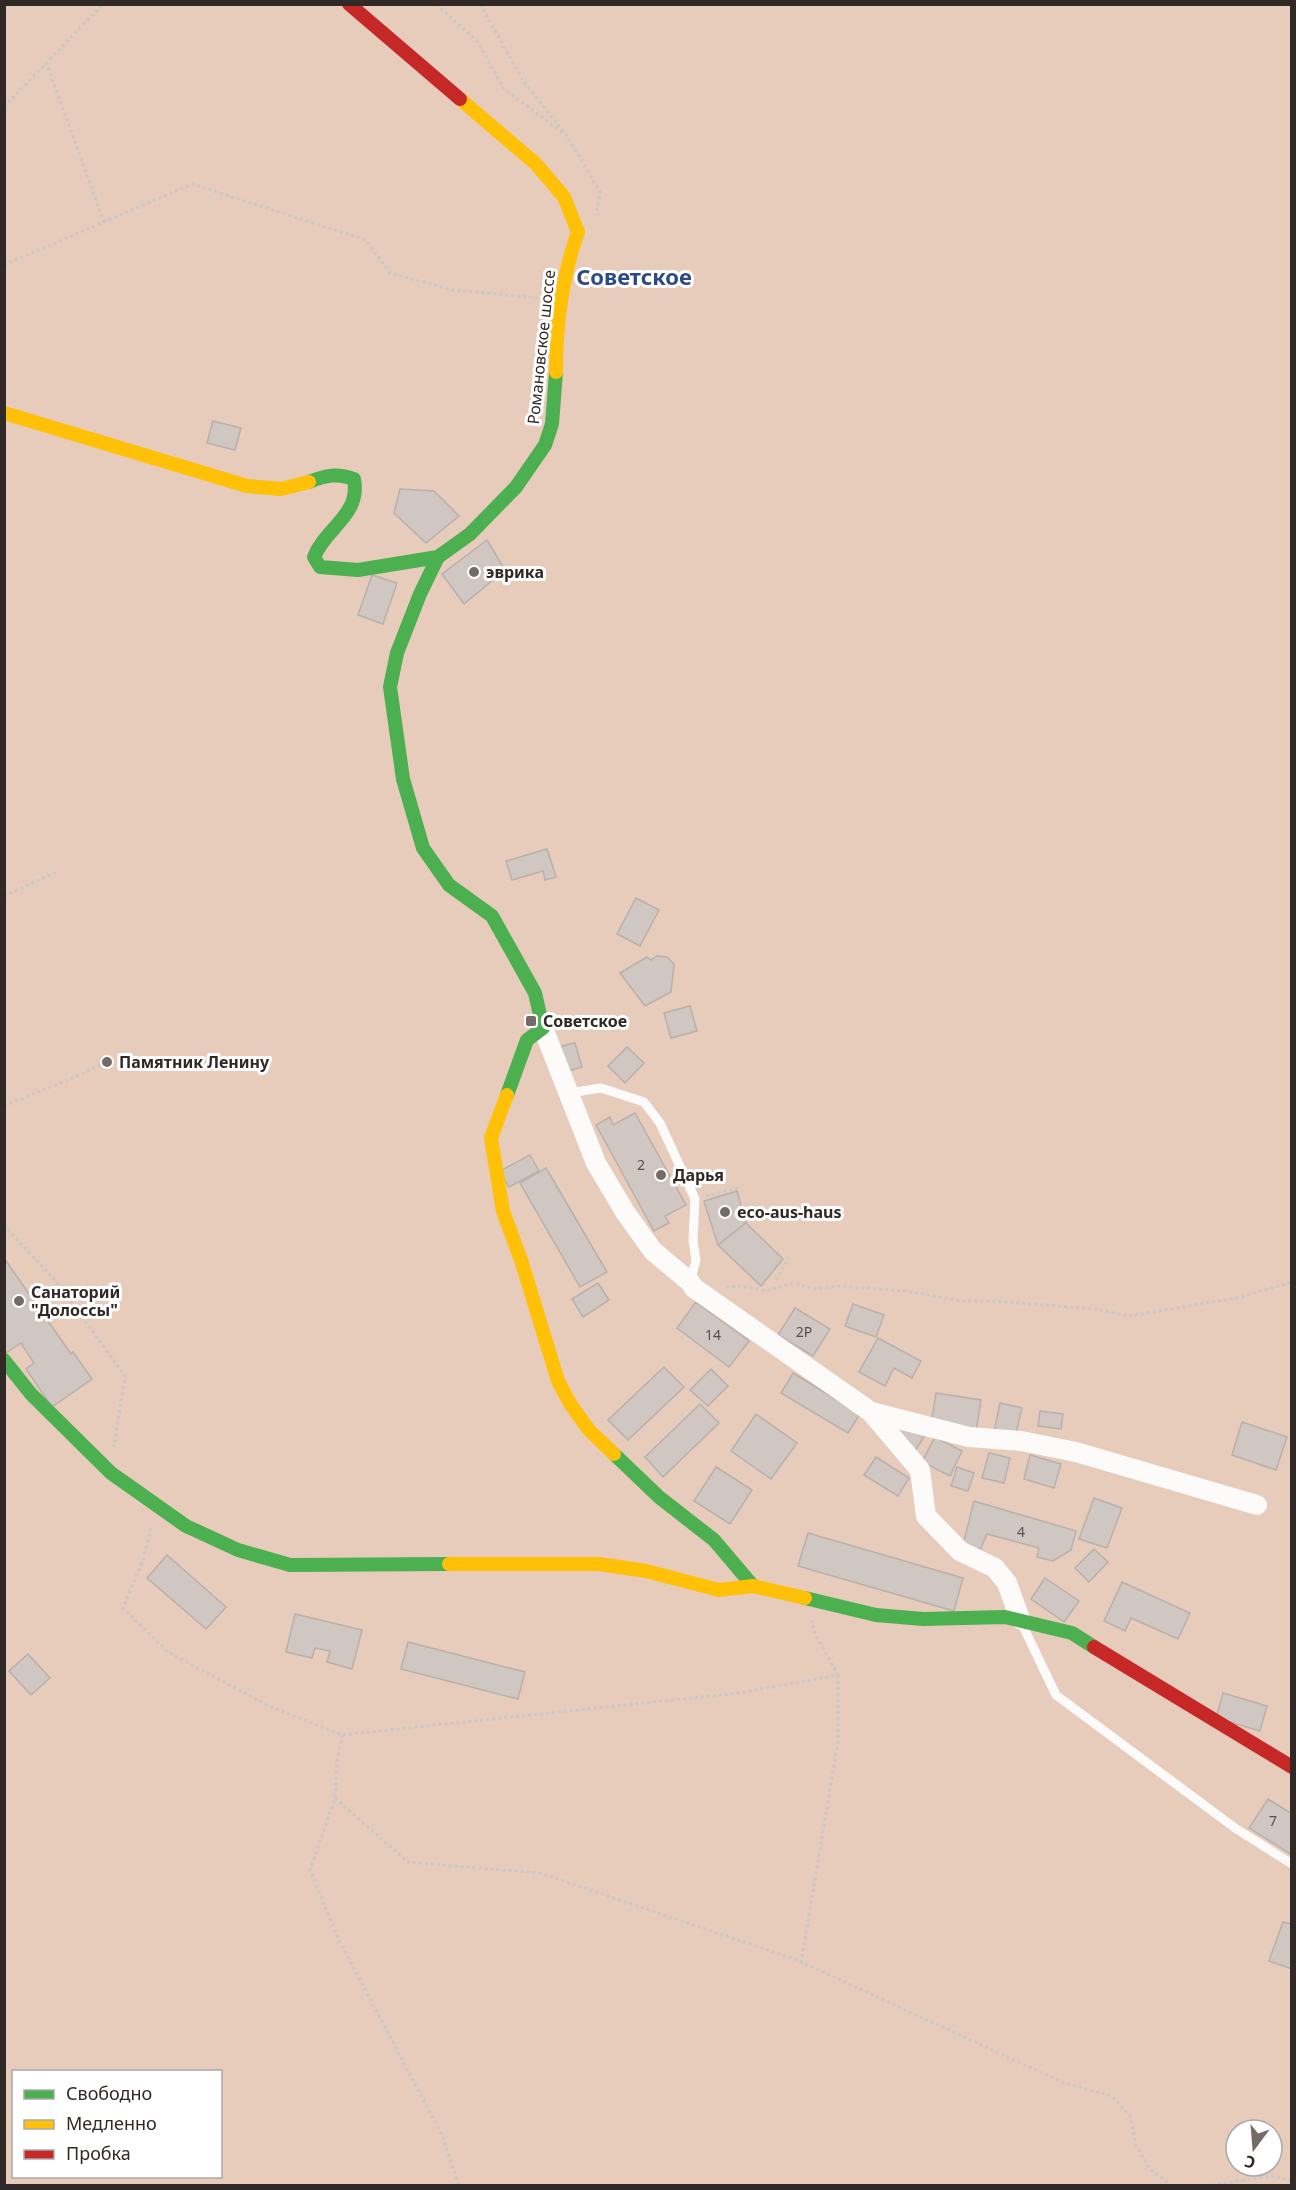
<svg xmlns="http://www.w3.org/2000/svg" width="1296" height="2190" font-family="'Noto Sans',sans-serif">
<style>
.green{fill:#e7cbbb;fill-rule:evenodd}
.building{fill:#d0c7c2;stroke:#b8b0ab;stroke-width:1.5}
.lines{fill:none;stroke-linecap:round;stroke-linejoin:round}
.path{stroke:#cbc8c5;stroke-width:3;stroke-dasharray:3 3;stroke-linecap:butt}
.lane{stroke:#fdfbfa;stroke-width:9}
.street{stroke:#fdfbfa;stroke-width:20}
.fast{stroke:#4caf50;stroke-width:14}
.slow{stroke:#ffc107;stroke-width:14}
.jam{stroke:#c62828;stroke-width:14}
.poi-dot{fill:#746b66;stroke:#fff;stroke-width:2}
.labels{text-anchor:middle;stroke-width:6;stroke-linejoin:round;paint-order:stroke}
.number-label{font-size:14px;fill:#58504c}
.street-label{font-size:16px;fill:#302925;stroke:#fff}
.poi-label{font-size:16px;font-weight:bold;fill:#302925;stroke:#fff;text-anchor:start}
.district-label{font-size:22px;font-weight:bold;fill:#2c4b82;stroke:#fff}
</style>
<rect width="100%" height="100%" fill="#f1e6e0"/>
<path class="green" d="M5,5h1286v2180l-1286,1zM14,2072h206v104h-206zM1236,2130h36v36h-36z"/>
<g class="building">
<path d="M213,421l28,7 -6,22 -28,-7z"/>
<path d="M400,489l34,2 25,25 -33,27 -32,-30z"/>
<path d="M487,540l18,30 -41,34 -22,-30z"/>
<path d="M372,575l25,8 -14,41 -25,-9z"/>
<path d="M547,849l9,28 -11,3 -2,-9 -31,9 -6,-19z"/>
<path d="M636,898l23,12 -19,36 -23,-12z"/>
<path d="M657,956l10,1 7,7 -3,28 -26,14 -25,-33 27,-16 4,3z"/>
<path d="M690,1006l7,25 -26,7 -7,-25z"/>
<path d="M575,1043l7,24 -17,5 -7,-25z"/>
<path d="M627,1047l17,16 -19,20 -17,-17z"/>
<path d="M635,1113l51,92 -21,11 4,7 -15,8 -58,-106 14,-8 3,8z"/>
<path d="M530,1155l9,16 -30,16 -9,-16z"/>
<path d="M546,1168l61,104 -27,15 -60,-104z"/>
<path d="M737,1191l9,32 -28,22 -14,-44z"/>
<path d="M746,1223l37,36 -22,27 -43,-41z"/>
<path d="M4,1258l67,96 2,-2 19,27 -40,28 -26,-38 8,-6 -13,-20 -15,10 -2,-3z"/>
<path d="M598,1283l11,17 -26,17 -11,-18z"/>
<path d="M696,1302l53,39 -20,26 -52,-39z"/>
<path d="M853,1304l31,11 -8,22 -31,-11z"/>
<path d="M795,1308l35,21 -17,27 -35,-21z"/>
<path d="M878,1338l43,23 -9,17 -18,-10 -9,18 -26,-14z"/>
<path d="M664,1367l20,20 -56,53 -20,-20z"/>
<path d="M711,1369l17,17 -20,20 -18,-16z"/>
<path d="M793,1373l67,41 -12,19 -67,-40z"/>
<path d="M936,1393l45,7 -5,32 -45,-8z"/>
<path d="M1000,1403l22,5 -7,29 -21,-5z"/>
<path d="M700,1404l19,19 -56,54 -18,-20z"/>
<path d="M1040,1411l23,3 -2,15 -23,-3z"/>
<path d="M756,1414l41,29 -26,36 -40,-28z"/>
<path d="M1242,1422l45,15 -11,33 -44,-15z"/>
<path d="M889,1423l38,8 -14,24z"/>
<path d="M935,1437l27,14 -12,25 -28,-14z"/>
<path d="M989,1453l21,5 -6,25 -22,-5z"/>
<path d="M1030,1455l31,9 -7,24 -30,-9z"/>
<path d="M876,1457l33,21 -11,18 -34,-21z"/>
<path d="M716,1467l36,23 -22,34 -36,-23z"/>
<path d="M957,1467l17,6 -6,18 -17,-5z"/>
<path d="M1094,1498l28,10 -15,40 -28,-9z"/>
<path d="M974,1501l102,30 -5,19 -18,11 -16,-4 2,-9 -52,-14 -7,16 -17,-5z"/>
<path d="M808,1533l155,45 -9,33 -156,-45z"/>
<path d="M1094,1549l14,13 -19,20 -14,-14z"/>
<path d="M167,1555l59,52 -20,22 -59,-51z"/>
<path d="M1045,1578l34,23 -15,21 -33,-23z"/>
<path d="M1122,1582l68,31 -12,26 -47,-21 -6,13 -21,-10z"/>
<path d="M295,1614l67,16 -10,39 -25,-7 3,-11 -15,-3 -3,10 -26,-6z"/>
<path d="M408,1642l117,30 -7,27 -117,-30z"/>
<path d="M28,1654l22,24 -19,17 -22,-24z"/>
<path d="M1223,1693l44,13 -7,25 -44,-13z"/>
<path d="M1268,1799l24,15v41l-43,-27z"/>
<path d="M1283,1922l9,2v45l-23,-8z"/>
</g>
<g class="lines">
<g class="path">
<path d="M436,4l41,37 27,48 59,44"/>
<path d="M480,4l44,78 43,54 33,56 -4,23"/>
<path d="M46,62l58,160"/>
<path d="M4,107l99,-103"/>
<path d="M4,265l188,-81 174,56 24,33 62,17 87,8"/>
<path d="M4,896l55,-25"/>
<path d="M4,1106l78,-32 22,-11"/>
<path d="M706,1196l33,-8"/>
<path d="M4,1225l56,61 65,90 -11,71"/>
<path d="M776,1280l13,-22"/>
<path d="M726,1287l15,-1 25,5 28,-8 20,6 26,-3 65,5 58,10h30l103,8 33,7 112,-19 51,-15"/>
<path d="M151,1528l-8,32 -20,48 45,44 101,54 73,29 397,-42 99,-18 -23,-41 -3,-13"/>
<path d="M342,1735l-5,25 -2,38 -25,72 29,70 103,195 17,51"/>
<path d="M335,1798l73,64 132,11 257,87 267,123 48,13 18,20 6,29 14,24 22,17"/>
<path d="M801,1963l37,-221v-67"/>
<path d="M1206,2186l67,-10 19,5"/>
</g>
<g class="lane">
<path d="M569,1093l32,-5 43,14 16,21 35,76 -2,41 3,20 -6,22"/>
<path d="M1023,1626l33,69 179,133 57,36"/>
</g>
<g class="street">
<path d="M543,1028l53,135 29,49 28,39 37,31 4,6 177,124 49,58 6,46 34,35 35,17 12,15 13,36"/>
<path d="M871,1412l98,25 52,4 55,11 181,53"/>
</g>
<g class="fast">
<path d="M309,482c17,-7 28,-9 45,-3 7,36 -28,48 -40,78l6,10 38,3 80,-13 32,-23 46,-47 29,-42 7,-21 4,-52"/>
<path d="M438,557l-18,37 -23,59 -7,34 13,92 20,69 26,37 43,31 43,77 8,35 -16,12 -20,55"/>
<path d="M4,1360l27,34 80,79 75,53 52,24 52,15 159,-1"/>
<path d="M614,1454l45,43 55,43 39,46"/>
<path d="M805,1598l71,17 47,4 82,-2 67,16 22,14"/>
</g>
<g class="slow">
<path d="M460,99l76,65 28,33 14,35c-16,45 -22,93 -22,140"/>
<path d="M4,413l243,73 34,3 28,-7"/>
<path d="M507,1095l-16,43 12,73 19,52 36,118 13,24 18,25 25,24"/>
<path d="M449,1564h150l47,7 73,19 34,-4 52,12"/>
</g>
<g class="jam">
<path d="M349,4l111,95"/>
<path d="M1094,1647l198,120"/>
</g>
</g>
<g class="poi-dot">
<circle cx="474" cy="572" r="6"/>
<rect x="525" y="1015" width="12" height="12" rx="3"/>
<circle cx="107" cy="1062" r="6"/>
<circle cx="661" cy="1175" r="6"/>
<circle cx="725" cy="1212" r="6"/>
<circle cx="19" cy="1301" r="6"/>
</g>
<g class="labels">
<g class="number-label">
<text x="641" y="1170">2</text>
<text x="804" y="1337">2Р</text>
<text x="713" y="1340">14</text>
<text x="1021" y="1537">4</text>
<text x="1273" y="1826">7</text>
</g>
<g class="street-label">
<text transform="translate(541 347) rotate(-84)" y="6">Романовское шоссе</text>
</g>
<g class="poi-label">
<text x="486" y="578">эврика</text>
<text x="543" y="1027">Советское</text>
<text x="119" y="1068">Памятник Ленину</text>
<text x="673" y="1181">Дарья</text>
<text x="737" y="1218">eco-aus-haus</text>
<text x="31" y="1298">Санаторий<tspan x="31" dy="18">"Долоссы"</tspan></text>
</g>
<g class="district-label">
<text x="634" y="285">Советское</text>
</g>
</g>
<rect width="1296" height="2190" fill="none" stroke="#302925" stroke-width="12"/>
<rect x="12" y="2070" width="210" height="108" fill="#ffffff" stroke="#aca9a8" stroke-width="1.5"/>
<rect x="24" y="2090" width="30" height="9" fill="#4caf50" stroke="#aca9a8" stroke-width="1.5"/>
<text x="66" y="2100" font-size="18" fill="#302925">Свободно</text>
<rect x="24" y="2120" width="30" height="9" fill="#ffc107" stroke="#aca9a8" stroke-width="1.5"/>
<text x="66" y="2130" font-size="18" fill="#302925">Медленно</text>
<rect x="24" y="2150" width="30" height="9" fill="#c62828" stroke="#aca9a8" stroke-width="1.5"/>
<text x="66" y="2160" font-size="18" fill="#302925">Пробка</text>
<g transform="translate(1254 2148) rotate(196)"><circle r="28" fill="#ffffff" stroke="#aca9a8" stroke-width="1.5"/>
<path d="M0-4.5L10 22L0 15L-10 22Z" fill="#746b66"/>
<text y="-9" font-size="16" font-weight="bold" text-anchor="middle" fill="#302925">С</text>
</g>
</svg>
